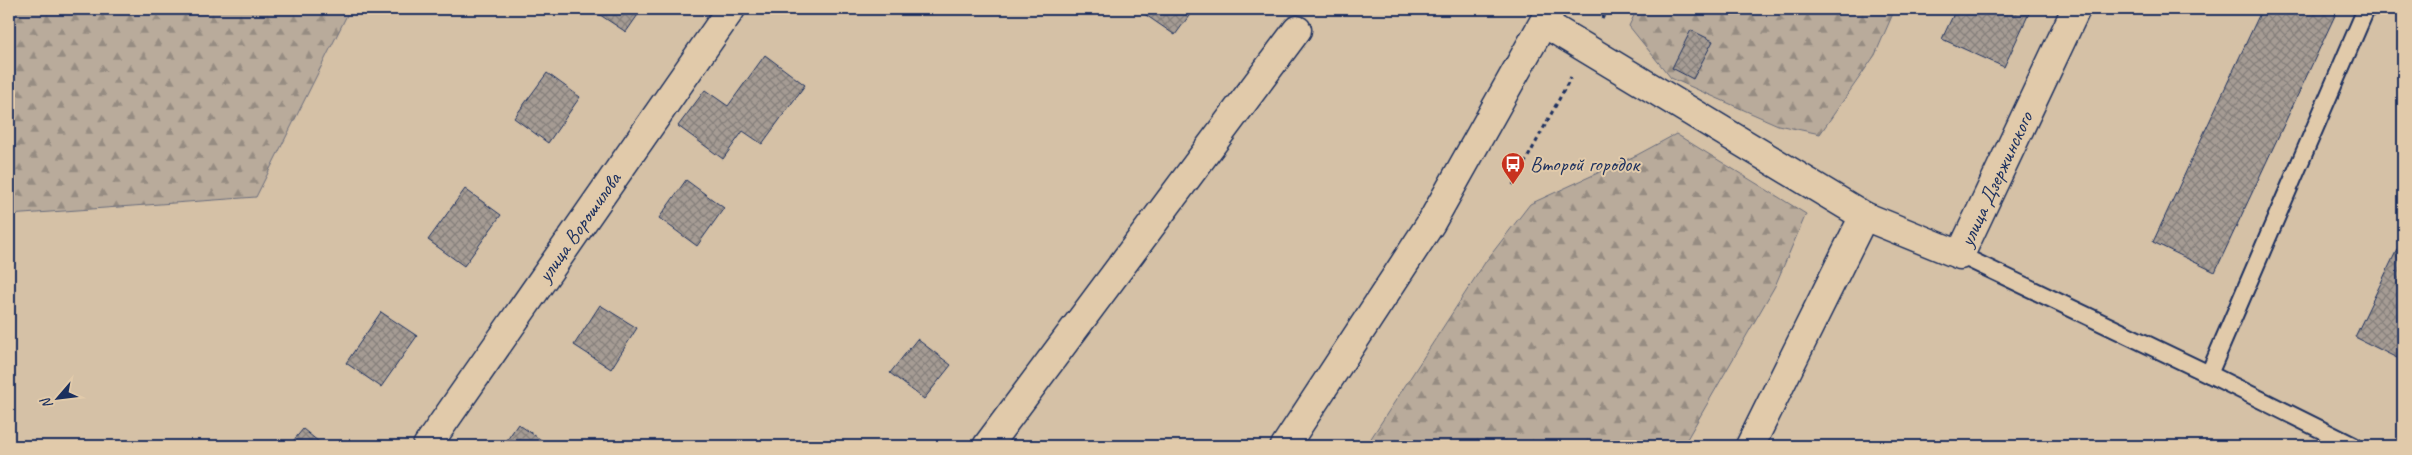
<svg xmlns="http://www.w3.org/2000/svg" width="2412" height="455" font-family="Caveat,sans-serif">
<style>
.forest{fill:url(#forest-firs);stroke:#6a6d7c}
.building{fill:url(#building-cross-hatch);stroke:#1b2f5e}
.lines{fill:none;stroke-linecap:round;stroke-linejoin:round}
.lane-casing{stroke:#1b2f5e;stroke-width:20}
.street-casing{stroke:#1b2f5e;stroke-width:31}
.primary-casing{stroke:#1b2f5e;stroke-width:31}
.path{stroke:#1b2f5e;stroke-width:3;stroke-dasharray:4 4;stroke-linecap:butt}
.lane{stroke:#e1caaa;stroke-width:16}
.street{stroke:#e1caaa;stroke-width:28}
.primary{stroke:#e1caaa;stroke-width:28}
.labels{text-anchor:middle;stroke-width:4;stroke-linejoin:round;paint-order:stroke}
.poi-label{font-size:21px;fill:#1b2f5e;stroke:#e1caaa;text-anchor:start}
.street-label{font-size:21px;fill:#1b2f5e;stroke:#e1caaa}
</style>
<defs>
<pattern id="forest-firs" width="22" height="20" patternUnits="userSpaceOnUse" patternTransform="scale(1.25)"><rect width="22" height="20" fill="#b9ab9b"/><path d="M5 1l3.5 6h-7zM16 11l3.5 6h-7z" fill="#968c82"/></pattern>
<pattern id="building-cross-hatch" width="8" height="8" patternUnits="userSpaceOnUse" patternTransform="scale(1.25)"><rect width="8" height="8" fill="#a69c94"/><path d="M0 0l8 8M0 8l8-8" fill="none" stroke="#86807c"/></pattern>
</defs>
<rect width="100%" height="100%" fill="#d5c1a6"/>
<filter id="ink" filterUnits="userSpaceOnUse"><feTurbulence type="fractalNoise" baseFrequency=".02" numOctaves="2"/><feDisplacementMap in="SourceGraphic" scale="10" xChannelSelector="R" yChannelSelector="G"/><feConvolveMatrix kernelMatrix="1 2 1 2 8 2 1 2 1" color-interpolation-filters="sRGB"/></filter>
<g filter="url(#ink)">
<g class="forest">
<path d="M9,9h341l-94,188 -247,18z"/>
<path d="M1637,9h258l-20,46 -55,79 -42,-9 -107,-47 -42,-52z"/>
<path d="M1676,134l130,80 -31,72 -92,160h-317l120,-185 44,-57 107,-49z"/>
</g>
<g class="building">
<path d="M591,9h51l-16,23z"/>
<path d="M1137,9h57l-19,26z"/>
<path d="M1956,9h75l-27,58 -62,-28z"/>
<path d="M2262,9h76l-123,263 -62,-30z"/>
<path d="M1691,30l22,11 -20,38 -21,-11z"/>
<path d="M765,55l40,30 -43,59 -19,-13 -20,28 -45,-33 27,-36 23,16z"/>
<path d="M547,73l33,24 -32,46 -34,-25z"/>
<path d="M686,180l38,28 -27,38 -38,-28z"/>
<path d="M465,189l36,26 -37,51 -36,-26z"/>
<path d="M2403,237v124l-48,-24z"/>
<path d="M600,305l37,23 -26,41 -37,-24z"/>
<path d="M381,312l36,24 -36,51 -35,-24z"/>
<path d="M917,339l34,26 -27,34 -34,-26z"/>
<path d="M518,424l32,22h-47z"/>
<path d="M303,429l21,17h-35z"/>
</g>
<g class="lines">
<g class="lane-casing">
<g id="lane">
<path d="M1960,255l249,119 145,72"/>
<path d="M2209,374l157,-365"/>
</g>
</g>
<g class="street-casing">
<g id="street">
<path d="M1544,23l320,193 96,39 116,-246"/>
<path d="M427,446l304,-437"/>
<path d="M987,446l310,-416"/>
<path d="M1750,446l114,-230"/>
</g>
</g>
<g class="primary-casing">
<path id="primary" d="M1285,446l146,-223 120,-214"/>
</g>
<g class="path">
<path d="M1602,19l5,-10"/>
<path d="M1513,185l58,-108"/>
</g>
<use href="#lane" class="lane"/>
<use href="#street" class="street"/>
<use href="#primary" class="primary"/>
</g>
</g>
<defs>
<g id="bus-pin" transform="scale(1.25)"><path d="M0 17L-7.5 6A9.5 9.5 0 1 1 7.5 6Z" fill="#c8321e" stroke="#e1caaa"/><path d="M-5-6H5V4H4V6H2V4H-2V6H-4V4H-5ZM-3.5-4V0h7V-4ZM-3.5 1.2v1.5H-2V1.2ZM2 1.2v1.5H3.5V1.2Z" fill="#fff"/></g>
</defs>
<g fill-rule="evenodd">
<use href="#bus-pin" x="1513" y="164"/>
</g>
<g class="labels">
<g class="poi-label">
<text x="1530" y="171">Второй городок</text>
</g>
<g class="street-label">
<text transform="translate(1996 179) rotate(-65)" y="7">улица Дзержинского</text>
<text transform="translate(579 227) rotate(-55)" y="7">улица Ворошилова</text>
</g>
</g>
<rect width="2412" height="455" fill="none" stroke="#e1caaa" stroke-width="30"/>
<rect x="15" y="15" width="2382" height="425" fill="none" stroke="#1b2f5e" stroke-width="2" filter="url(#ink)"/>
<g transform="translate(58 398) rotate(242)" stroke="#e1caaa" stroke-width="4" paint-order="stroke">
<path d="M0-4L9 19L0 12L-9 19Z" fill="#1b2f5e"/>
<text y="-8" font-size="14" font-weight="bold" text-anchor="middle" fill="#1b2f5e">N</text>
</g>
</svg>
